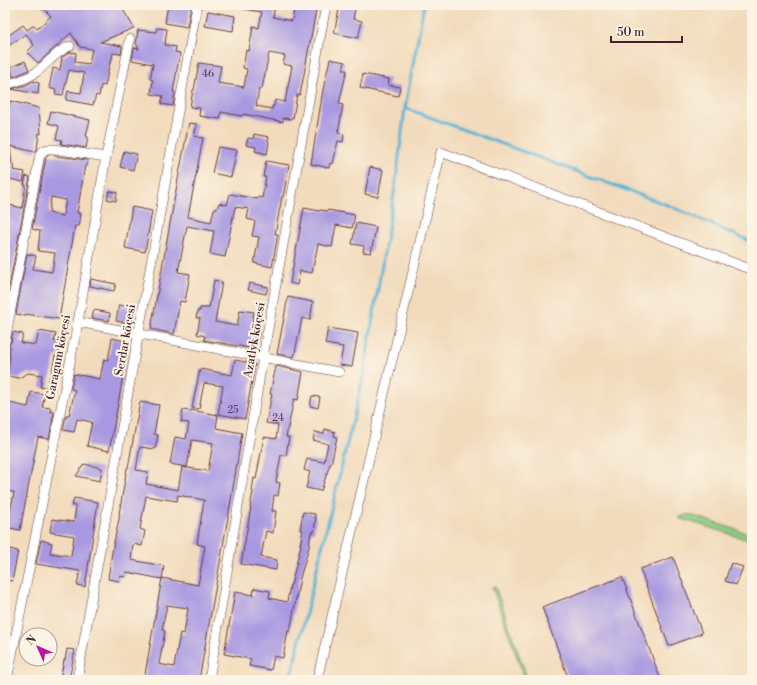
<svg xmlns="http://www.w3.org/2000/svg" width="757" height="685" font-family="'Libre Bodoni',serif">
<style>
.green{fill:#89ca82;stroke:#6a7456}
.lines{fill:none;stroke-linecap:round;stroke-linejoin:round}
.stream{stroke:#57b2d5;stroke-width:3}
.building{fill:#a798e1;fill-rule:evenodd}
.minor-casing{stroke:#633b41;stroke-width:10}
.minor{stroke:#fff;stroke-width:9}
.labels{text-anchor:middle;stroke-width:4;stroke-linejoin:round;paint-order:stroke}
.number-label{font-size:10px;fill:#613d58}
.street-label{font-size:12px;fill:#4a1f2b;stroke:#fcf5e5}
</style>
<rect width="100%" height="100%" fill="#fcf5e5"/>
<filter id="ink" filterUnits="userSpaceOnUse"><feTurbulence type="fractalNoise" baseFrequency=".025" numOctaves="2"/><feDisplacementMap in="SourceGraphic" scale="8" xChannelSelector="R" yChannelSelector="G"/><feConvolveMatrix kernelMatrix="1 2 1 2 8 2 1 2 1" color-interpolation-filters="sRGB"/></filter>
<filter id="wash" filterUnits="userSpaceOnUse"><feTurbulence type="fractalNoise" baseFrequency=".012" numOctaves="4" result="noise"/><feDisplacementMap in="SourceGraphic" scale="16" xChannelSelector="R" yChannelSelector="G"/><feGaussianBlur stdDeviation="0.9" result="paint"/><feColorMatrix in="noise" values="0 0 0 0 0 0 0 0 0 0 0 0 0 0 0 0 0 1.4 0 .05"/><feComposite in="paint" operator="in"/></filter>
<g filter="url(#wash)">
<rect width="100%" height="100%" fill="#f2dbbc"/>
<g class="green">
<path d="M688,514l62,20 -2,6 -69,-22z"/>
<path d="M495,586l33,94h-3l-33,-93z"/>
</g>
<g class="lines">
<g class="stream">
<path d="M405,108l265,98 82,36"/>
<path d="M290,680l73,-302 33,-197 9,-73 19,-103"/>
</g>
</g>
<g id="blocks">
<g class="building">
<path d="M40,5h74l2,4 5,-3 13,22 -34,14 22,4 -1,8 -8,-1 -2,10 -1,-1 -5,24 -4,-1 -2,11 -3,-1 -3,10 -27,-5 2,-9 13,2 3,-20 -15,-3 -6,25 -8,-1 1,-4 -7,-2 4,-20 7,2 2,-13 6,-3 2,-2 6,1 -1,9 14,2 3,-15 -12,-2 -9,-14 -33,30 -11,-11 7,-7 -8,-11 -18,12 -3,-8 18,-13 4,5 7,-5 3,4 14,-13z"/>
<path d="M168,5h23l-4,22 -22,-4z"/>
<path d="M245,5h25l5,1 -2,11 19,4 2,-12 2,1 1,-5h20l-17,90h-3l-4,23 -1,-1 -1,2 -8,-1v4l-40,-8 -1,2 -21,-4 -1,7 -21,-3 1,-8 -10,-1 3,-17h1l5,-27 22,3 -3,17 26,4 3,-18 -4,-1 3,-18 3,1 4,-25 6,2 3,-16 -18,-3zM269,53l16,3 -2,8 9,2 -7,36 -10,-2 -1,6h-2v3l-16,-3 3,-17h3z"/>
<path d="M340,5h16l-3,14 9,2 -4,17 -24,-5z"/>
<path d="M208,11l27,5 -2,15 -28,-5z"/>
<path d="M157,28l10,1 -2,16 11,2 -1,5 5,1 -7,39h2l-2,14 -12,-2 2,-8 -12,-2 2,-14 -3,-1 3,-15 -21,-4 2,-12 5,1 -3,-6 2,-13 18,2z"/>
<path d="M330,59l15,3 -2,8h4l-8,34 4,1 -5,28 6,1 -1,8 -5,-1 -5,23 -3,-1 -1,5 -18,-4 12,-74z"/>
<path d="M25,61l4,9 -16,7 -2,-10z"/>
<path d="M363,74l26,5 -1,6 12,2 -2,9 -38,-8z"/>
<path d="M33,81l6,2 -1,11 -27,-5 15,-4z"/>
<path d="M10,101l29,7 2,26 -2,-1 -2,16 -2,3 -25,-6 2,19h2l-1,5 12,2 -2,10 -18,-4v-50z"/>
<path d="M51,111l39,9 -4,16 2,1 -2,11 -25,-4 1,-4 -6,-1 3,-13 -11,-3z"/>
<path d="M189,123l8,1 -3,12 9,2 -15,79 23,5 3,-13h3l2,-6 8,2 3,-11 28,5v-2l4,1 4,-21h-3l3,-16 23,4 -6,32h-1l-7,37h3l-6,33 -18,-4 5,-26 -7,-1 3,-15 -8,-2 2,-10 -14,-2 -10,50 -15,-3 4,-23 -27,-5 -9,46 12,2 -5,28 -5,-1 -6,33 -23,-5 27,-150z"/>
<path d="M254,134l15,3 -1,4 1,1 -2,12 -12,-3 1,-4 -10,-2 2,-7 5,1z"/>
<path d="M218,147l19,3 -6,27 -19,-4z"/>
<path d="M124,151l13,3 -4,16 -13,-3z"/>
<path d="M48,155l40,5 -1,6h-2l-8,47 4,1 -2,12h-4l-16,93 -34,-5v2l-9,-2 11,-60 9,2 -3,13 19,3 3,-19 -17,-2 2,-20 -8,-2 14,-72zM51,197l15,3 -3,16 -14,-3z"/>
<path d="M370,167l13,3 -5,27 -13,-3z"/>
<path d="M26,176l4,1 -25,131v-50l1,-7h-1v-47l17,4 4,-23h-2z"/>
<path d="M109,191l8,1 -1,9 -9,-2z"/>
<path d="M132,207l20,4 -7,41 -20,-4z"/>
<path d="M304,208l16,3v-1l8,1v-1l27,5 -3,13 -16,-3 -4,22 -14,-3 -6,29 -12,-2 -3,14 -7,-2z"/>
<path d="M356,223l20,4 -5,26 -8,-1 1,-6 -12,-2z"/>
<path d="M91,279l25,5 -2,7 -24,-5z"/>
<path d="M214,280l8,2 -7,40 22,4 3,-16 14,2 -3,17 9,1 -4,19 -52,-9 1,-4 -8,-2 3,-16h-4l2,-8 2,1v-3h9z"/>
<path d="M250,283l18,4 -2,7 -18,-4z"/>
<path d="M288,297l25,5 -3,18 -8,-2 -8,39 -17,-3z"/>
<path d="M119,305l16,3 -3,16 -16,-3z"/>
<path d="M94,310l16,3 -1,8 -17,-3z"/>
<path d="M328,328l30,5 -6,34 -12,-2 3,-18 -18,-3z"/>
<path d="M39,331l17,3 -2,7 7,1 -3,15 -3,-1 -4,21 -1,-1 -2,12 -8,-1 2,-12 -14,-2 -9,5 -12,-2 3,-20h-1l1,-10h-2l3,-4 2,-10 10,2 -2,9 15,2z"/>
<path d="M112,338l17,4 -10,57 -10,52 -22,-5 5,-24 -15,-3 -3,13 -11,-2 3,-15h3l6,-25 -4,-1 3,-15 26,5 4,-20 4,1z"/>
<path d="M235,360l20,4 -10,55 -27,-5 5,-28 -19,-3 -5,26 -7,-1 8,-39 32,6z"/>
<path d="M276,366l27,6 -5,28 -4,-1 -8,38h3l-3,19 -5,-1 -5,27 4,1 -2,13 -4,-1 -2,16h4l-3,22 -7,-2 -5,26 16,3 -1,10 -35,-6 10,-57h-1l3,-15 -1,-1 2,-13 2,1 8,-42 12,2 2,-14 -12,-2 6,-29h-2z"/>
<path d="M31,392l14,2 -3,13 9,1 -1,4h4l-5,27 -11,-2 -18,93 -15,-3v-9l1,-6 4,1 4,-21 -9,-1v-89l23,5z"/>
<path d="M312,396l8,1 -2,11 -8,-2z"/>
<path d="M140,402l19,3 -5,29 4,1 -3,14 -15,-2 -4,23 12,2 -2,12 32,6 4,-23 26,4 5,-28 -21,-3 -5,27 -17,-3 5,-27 11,2 3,-16 -8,-1 2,-12 8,1v-1l27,5 -2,13 26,5 -13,79 -30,168h-55l18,-102 36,7 7,-39 -8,-2 7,-44 -26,-5 -1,6 -31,-5 -6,33 5,2 -3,15 -9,-2 -2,16 33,6 -2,13 -36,-7 -1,5 -5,-1 -1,5 -11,-2 4,-27 8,-38h-1l8,-46h1zM167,605l21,3 -4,26 -4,-1 -6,34 -15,-3 6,-33 -3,-1z"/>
<path d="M325,429l10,3 -1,4 3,1 -6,27h-1l-9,27 -15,-3 4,-16 -6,-2 3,-11 17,3 4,-18 -15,-4 2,-8 9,2z"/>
<path d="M84,464l18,4 -2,13 -24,-5z"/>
<path d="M74,498l24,4 -13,85 -8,-2 3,-14 -44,-7 5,-24 11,3 -2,10 21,3 3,-20 -24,-4 2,-13 22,3 2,-16h-4z"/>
<path d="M303,512l12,2v4h1l-2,14h-3l-2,15 -9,31 -10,53h-2l-5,27 -9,-2 -3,14 -22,-4 2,-7 -27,-5 11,-62 18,3 1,-7 16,3 -1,7 18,4 3,-17h1l10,-40h-1l3,-15h-3z"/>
<path d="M5,548l13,3 -6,30 -7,-1z"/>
<path d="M673,557l29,76 -33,13 -29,-77z"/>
<path d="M731,563l12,4 -7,18 -11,-4z"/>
<path d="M622,577l39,103h-92l-27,-73z"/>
<path d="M67,649l8,1 -6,30h-9l4,-20h1z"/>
</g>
</g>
</g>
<g filter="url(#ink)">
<use href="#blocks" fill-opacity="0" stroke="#633b41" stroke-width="1"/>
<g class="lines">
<g class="minor-casing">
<g id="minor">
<path d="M5,85c10,-3 21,-5 30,-12 12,-8 21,-22 35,-27"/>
<path d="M78,322l261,50"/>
<path d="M5,341l35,-187 3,-3 4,-2h7l52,8"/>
<path d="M7,680l71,-358 28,-165 24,-118"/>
<path d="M77,680l120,-675"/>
<path d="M209,680l54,-323 63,-352"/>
<path d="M317,680l124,-528 306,116"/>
</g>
</g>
<use href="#minor" class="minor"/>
</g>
</g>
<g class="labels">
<g class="number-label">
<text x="208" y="77">46</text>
<text x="233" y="413">25</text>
<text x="278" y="421">24</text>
</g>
<g class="street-label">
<text transform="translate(125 340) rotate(-80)" y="4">Serdar köçesi</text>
<text transform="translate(254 340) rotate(-80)" y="4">Azatlyk köçesi</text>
<text transform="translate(58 357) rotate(-79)" y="4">Garagum köçesi</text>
</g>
</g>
<rect width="757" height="685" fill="none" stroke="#fcf5e5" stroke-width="20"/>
<g transform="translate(38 647) rotate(315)"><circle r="19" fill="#fcf5e5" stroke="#b59f9b"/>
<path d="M0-3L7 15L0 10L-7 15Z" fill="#b5179e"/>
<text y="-6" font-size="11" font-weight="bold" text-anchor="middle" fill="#4a1f2b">N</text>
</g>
<path d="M611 36v6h71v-6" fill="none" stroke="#4a1f2b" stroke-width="2"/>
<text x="617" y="36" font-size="12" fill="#4a1f2b" stroke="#fcf5e5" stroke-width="3" paint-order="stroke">50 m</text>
</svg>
